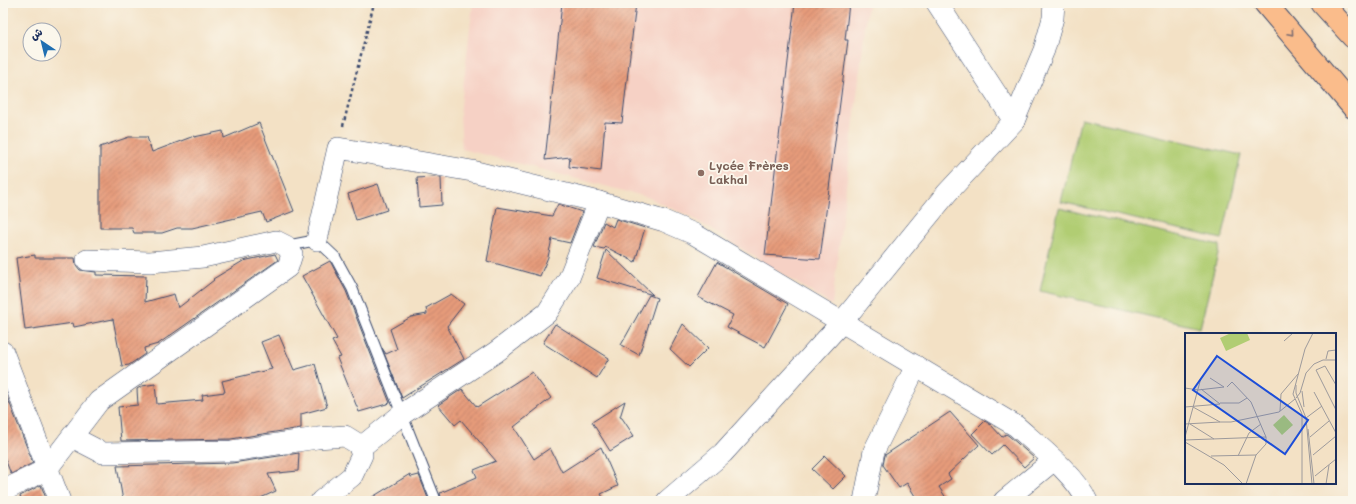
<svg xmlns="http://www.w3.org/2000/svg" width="1356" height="504" font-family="Mali,'Playpen Sans Arabic',sans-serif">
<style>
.built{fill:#f6d1c5}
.pitch{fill:#b1cd73;stroke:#667e68}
.building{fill:url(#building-hatch)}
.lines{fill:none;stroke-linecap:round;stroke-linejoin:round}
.lane-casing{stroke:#3b4a6d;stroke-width:12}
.street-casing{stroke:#3b4a6d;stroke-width:22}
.primary-casing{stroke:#3b4a6d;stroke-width:24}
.path{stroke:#3b4a6d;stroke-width:2.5;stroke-dasharray:3 3;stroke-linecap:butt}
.lane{stroke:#fff;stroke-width:10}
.street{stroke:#fff;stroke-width:21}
.primary{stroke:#fabc8b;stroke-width:22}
.oneway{stroke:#7f6e72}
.education-dot{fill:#8d6e63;stroke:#fbf7ec;stroke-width:1.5}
.labels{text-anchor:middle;stroke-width:3.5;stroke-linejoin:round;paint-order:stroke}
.education-label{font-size:12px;font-weight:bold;fill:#785e54;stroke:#fbf7ec;text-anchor:start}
.inset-road{fill:none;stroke:#9d9a9c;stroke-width:1}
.view{fill:#1d4ed8;fill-opacity:0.15;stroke:#1d4ed8;stroke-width:2}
.inset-edge{fill:none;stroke:#1b2f5e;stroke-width:2}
</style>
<defs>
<pattern id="building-hatch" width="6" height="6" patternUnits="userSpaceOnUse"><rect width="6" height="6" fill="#e69b7a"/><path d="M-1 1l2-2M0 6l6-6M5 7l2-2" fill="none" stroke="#ba7f67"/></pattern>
</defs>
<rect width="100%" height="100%" fill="#fbf7ec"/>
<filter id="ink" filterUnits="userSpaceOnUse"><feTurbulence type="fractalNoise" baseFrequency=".025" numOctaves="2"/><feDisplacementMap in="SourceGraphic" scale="8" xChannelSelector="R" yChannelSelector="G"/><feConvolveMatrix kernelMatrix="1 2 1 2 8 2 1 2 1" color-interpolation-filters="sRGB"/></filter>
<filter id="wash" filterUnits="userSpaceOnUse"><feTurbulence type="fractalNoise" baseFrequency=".012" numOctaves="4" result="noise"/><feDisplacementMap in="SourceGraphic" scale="16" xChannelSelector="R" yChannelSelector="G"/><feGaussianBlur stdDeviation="0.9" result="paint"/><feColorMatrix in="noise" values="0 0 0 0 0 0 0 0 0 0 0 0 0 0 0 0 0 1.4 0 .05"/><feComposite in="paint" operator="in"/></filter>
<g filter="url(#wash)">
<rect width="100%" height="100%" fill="#f3e1c5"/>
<path class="built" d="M473,3h395l-36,302 -141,-88 -44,-20 -185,-48 -2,-35z"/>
<g class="pitch">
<path d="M1081,118l160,37 -19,84 -161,-37z"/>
<path d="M1059,208l161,37 -20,83 -160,-37z"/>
</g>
<g id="blocks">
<g class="building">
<path d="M562,3h74l-14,120 -17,-1 -4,49 -32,-4 1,-10 -25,3z"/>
<path d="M795,3h54l-4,37h3l-28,219 -55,-4z"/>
<path d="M259,123l35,88 -28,11 -4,-10 -70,16h-15l-15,5h-28l-2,-5h-32v-81l29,-10h18l5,15 42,-16v1l29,-6 1,7z"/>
<path d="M434,177l7,1 1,27 -23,2 -2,-29z"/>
<path d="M378,184l9,26 -31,10 -8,-26z"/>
<path d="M558,204l24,8 -12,31 -18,-4 -4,18 -8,19 -53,-15 10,-54 55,9z"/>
<path d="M616,219l29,9 -10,34 -29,-15 -2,2 -10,-2 10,-25 9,5z"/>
<path d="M606,250l47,45 -56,-17z"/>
<path d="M275,254l3,6 -120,84 -14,4 1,6 -16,11 -7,1 -9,-47 -39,8 -1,-4 -48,7 -9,-72 19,-3v3h40l1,7 4,5 16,2v3l50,1 -1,26 29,-8 4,14 36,-28 -1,-1 30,-18z"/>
<path d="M330,261l16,30 44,112 -31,9 -22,-54 4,-1 -9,-16 5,-2 -35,-63z"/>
<path d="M717,262l71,42 -23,43 -38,-20 6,-12 -35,-18z"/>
<path d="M451,294l13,10 -17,22 17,33 -62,39 -20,-50 4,6 11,-5 -7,-20 21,-12 16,-3 -1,-6z"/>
<path d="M649,295l8,3 -18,57 -18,-10z"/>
<path d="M555,324l54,34 -12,20 -54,-35z"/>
<path d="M683,324l25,24 -19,19 -19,-18z"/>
<path d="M279,335l15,35 21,-6 12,43 -26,7v14l-70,11 -110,2 -3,-34 20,-2 -1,-16 5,-3 13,-2 2,20 46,-4 -1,-5 23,-3 -3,-11 50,-12 -11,-27z"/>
<path d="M532,372l19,26 -37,29 20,32 16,-11 12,24 39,-25 17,39 -17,8 4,7h-163l-2,-8 37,-16 -3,-7 22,-9 -35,-41 -6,5 -17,-20 24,-16 15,18z"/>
<path d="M3,386l30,77 -22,11 -8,-20z"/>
<path d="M625,401l-5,16 2,1 12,18 -24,15 -18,-29z"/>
<path d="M950,412l29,33 -31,29 3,5 -12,8 9,14h-30l-11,-18 -8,5 -16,-23 2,-10z"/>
<path d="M985,421l6,4 11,12 4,-3 3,2 25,22 -10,9 -21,-22 -11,10 -20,-21z"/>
<path d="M299,453l-1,18 -30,3 8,17 -22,10h-131l-6,-35 115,-3z"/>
<path d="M825,456l21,20 -13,13 -21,-20z"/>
<path d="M410,474l1,3 8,-2 10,26h-63z"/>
<path d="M41,485l6,16h-25l-2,-5z"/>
</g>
</g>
</g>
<g filter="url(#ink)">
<use href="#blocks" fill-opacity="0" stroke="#3b4a6d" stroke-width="1"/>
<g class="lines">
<g class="lane-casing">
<path id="lane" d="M286,246l31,-6 18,17 17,31 84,213"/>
</g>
<g class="street-casing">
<g id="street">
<path d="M937,3l77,118"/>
<path d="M317,240l21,-92 134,23 127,31 65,19 30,13 322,192c21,19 60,49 71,75"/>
<path d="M3,352l57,149"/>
<path d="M72,437l31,16 129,-2 85,-13 28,-2 13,8 4,11 -10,21 -31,25"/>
<path d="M360,448l41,-33 95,-63 51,-39 22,-35 30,-76"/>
<path d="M3,491l44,-22 52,-68 189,-134 4,-13 -6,-8 -10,-5 -73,16 -53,5 -63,-2"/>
<path d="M667,501l56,-48 119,-131 105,-129 67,-72 30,-71 9,-32 1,-15"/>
<path d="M864,501l10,-50 42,-85"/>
<path d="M1004,501l50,-41"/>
</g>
</g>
<g class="primary-casing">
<g id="primary">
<path d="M1265,3l88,104"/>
<path d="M1322,3l31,34"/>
</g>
</g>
<path class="path" d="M343,126l31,-123"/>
<use href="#lane" class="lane"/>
<use href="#street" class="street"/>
<use href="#primary" class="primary"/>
</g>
<defs><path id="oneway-chevron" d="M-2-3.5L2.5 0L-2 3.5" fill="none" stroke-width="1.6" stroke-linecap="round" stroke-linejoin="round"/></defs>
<use class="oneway" href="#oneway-chevron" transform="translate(1291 33) rotate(49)"/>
</g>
<circle class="education-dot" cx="701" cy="173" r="4"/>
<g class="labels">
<g class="education-label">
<text x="709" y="170">Lycée Frères<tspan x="709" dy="14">Lakhal</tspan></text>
</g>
</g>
<g transform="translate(1185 333)">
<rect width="151" height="151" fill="#f3e1c5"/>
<path d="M46,0h16l3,7 -24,11 -6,-13zM99,82l9,10 -11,10 -9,-10z" fill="#b1cd73"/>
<path class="inset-road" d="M99,8l9,-8M141,26l2,-8 8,-1M111,52v8l10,25 6,66M151,52l-11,-19 -9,4 20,40M42,54l5,-5 19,20 15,35v7l-10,11 -10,29M0,55l13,2 26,-3 -14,-9M117,58l2,16M129,59l22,41M111,65l4,-5 6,-20 8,-9 9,-4h13M35,70h19l8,-5M0,74l35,-3 -19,-15M8,74l27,15h11l48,-10 16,-13M95,78l1,-17 17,-20M121,85l16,-12M0,91l35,-2M5,91l24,15M123,96l6,55M0,104l16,-59M125,104l19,-16M0,107l81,-3M0,109l39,23 19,19M128,122l23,-19M26,123l45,-1M53,123l11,-23 12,-9M130,143l21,-17M117,151v-70l-9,-20 12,-45 8,-16M141,151l3,-19"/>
<path class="view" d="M32,23l91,64 -23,34 -92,-64z"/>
<rect width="151" height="151" class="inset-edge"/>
</g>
<rect width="1356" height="504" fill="none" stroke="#fbf7ec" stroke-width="16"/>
<g transform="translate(42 42) rotate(325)"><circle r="19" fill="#fbf7ec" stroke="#a1a7b3"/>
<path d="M0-3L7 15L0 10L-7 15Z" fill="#1f6fb2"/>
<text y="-6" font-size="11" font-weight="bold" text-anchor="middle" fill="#1b2f5e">ش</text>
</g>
</svg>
